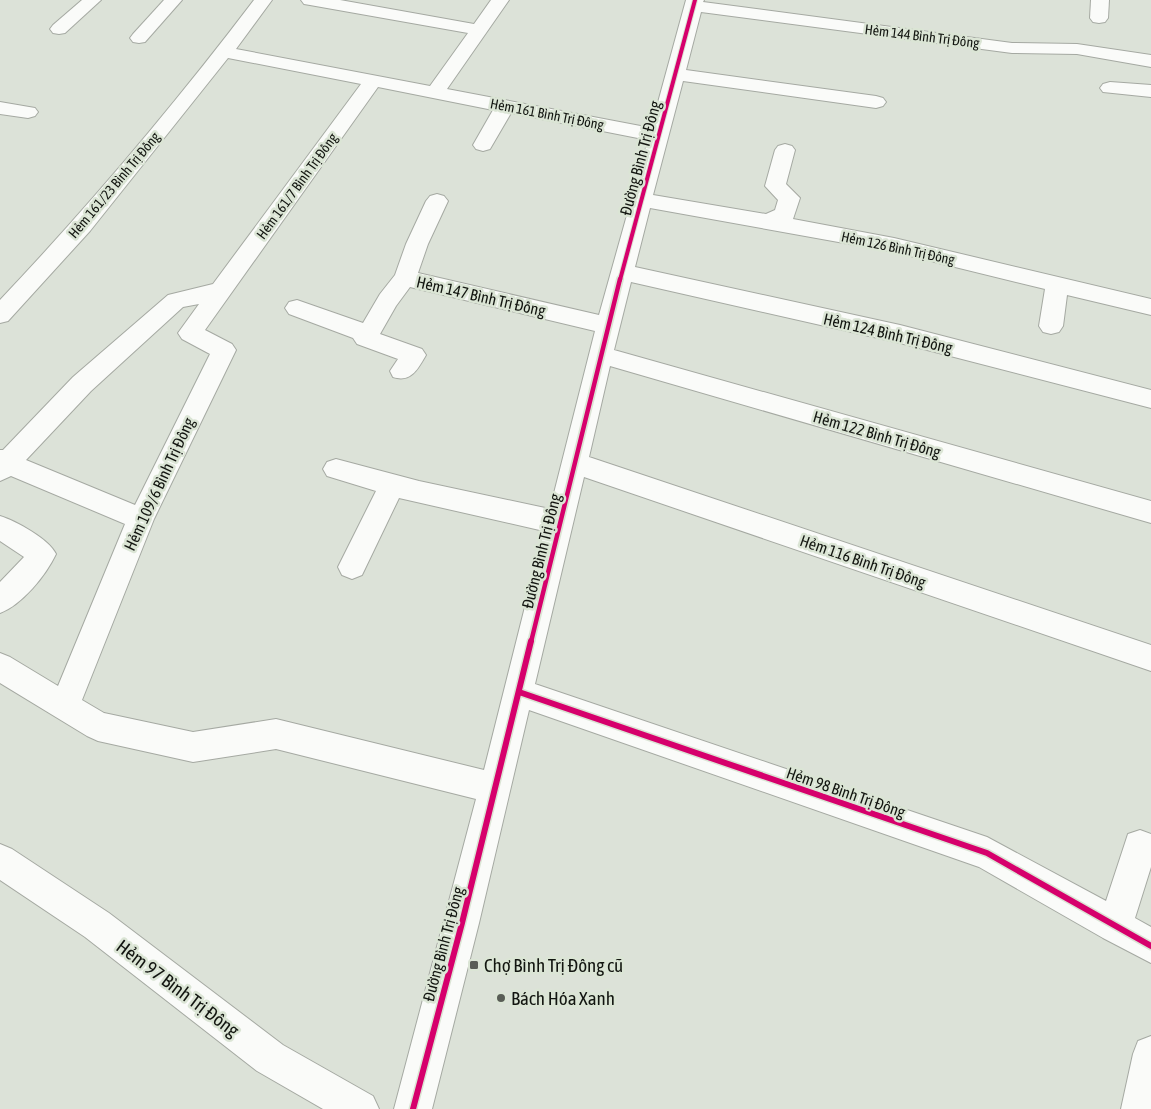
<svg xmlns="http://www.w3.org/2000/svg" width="1151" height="1109" font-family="'Asap Condensed',sans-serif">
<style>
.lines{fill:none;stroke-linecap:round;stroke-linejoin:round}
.minor-casing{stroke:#a5a9a2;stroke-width:2}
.minor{fill:#fafbf9;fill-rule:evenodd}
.cycleway-far2-casing{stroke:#dbe5d5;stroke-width:6}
.cycleway-far1-casing{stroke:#dbe5d5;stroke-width:8}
.cycleway-casing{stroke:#dbe5d5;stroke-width:9}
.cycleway-far2{stroke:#d6006c;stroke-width:4}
.cycleway-far1{stroke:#d6006c;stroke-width:4.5}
.cycleway{stroke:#d6006c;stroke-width:6}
.poi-dot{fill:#595d56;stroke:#dbe5d5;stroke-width:2}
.labels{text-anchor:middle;stroke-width:5;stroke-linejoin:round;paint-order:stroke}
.far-street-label{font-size:14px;fill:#121510;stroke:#dbe5d5}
.street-label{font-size:16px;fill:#121510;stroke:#dbe5d5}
.near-poi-label{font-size:19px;fill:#121510;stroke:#dbe5d5;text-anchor:start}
.near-street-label{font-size:19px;fill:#121510;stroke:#dbe5d5}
</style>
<rect width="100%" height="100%" fill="#dce2d8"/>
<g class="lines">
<g class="minor-casing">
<g id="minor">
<path d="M82,0h19l-36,33 -6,1 -6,-1 -3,-4 3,-4z"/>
<path d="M164,0h18l-37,42 -6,1 -6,-1 -3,-4 3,-4z"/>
<path d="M254,0h18l-36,49 194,37 38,-53 -158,-28 -6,-1 -3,-4h39l134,24 17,-24h18l-62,89 204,39 35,-128h18l-1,2 309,41 65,1 74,11v12l-74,-13 -65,-1 -311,-41 -15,58 190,26 7,2 3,4 -3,4 -7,2 -193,-27 -30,114 113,19 9,-4 3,-10 -13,-14 10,-36 3,-4 7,-2 7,2 3,4 -9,34 14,14 -7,21 101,19 257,61v16l-84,-20 -4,31 -4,6 -8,2 -8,-2 -4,-6 6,-37 -151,-37 -244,-44 -15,59 265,58 251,65v18l-251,-65 -269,-61 -17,68 537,151v22l-541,-157 -21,91 562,188v26l-567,-194 -49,207 452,153 119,64 22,-67 12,-4 11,4v33l-16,51 16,9v36l-48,-25 -124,-71 -450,-157 -50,213 -47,186h-38l82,-310 -200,-50 -83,13 -95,-21 -11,-5 -87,-53v-30l10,4 48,29 67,-162 -114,-48 -11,5v-31h3l70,-73 95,-82 45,-11 148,-200 -133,-26 -138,173 -82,90 -8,2v-23c90,-95 175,-196 254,-300zM378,87l115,23 -20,35 3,4 7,2 7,-2 21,-36 137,27 -49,175 -181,-42 10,-29 20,-43 -4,-5 -7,-2 -7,2 -4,5 -20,43 -11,31 -15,19 -17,29 -66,-23 -8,2 -4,6 4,6 64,24 4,6 41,15 -8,12 3,6c18,6 25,-8 33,-22l-4,-6 -42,-15 16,-28 14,-19 185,44 -45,178 -131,-28 -83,-22 -9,3 -4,7 4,7 49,15 -38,76 4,8 10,4 10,-4 37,-77 145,33 -60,239 -208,-51 -83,13 -89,-19 -22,-13 72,-181 82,-169 -4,-6 -27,-14zM199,304l-21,29 4,6 28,15 -75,151 -109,-45 65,-69 92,-84z"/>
<path d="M1091,0h18l-1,18 -3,4 -6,1 -6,-1 -3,-4z"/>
<path d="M1110,82l41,3v12l-48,-5 -3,-4 3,-4z"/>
<path d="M0,102l35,6 3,4 -3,4 -7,2 -28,-4z"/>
<path d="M0,516c16,5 49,23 56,38 -10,21 -34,51 -56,59v-31l24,-25 -24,-16z"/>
<path d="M0,844l12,5 97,64 174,132 90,51 6,13h-56l-66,-38 -172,-134 -85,-57z"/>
<path d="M1151,1036v73h-30l12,-55 5,-13z"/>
</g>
</g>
<use href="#minor" class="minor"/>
<g class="cycleway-far2-casing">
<path id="cycleway-far2" d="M620,280l75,-280"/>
</g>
<g class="cycleway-far1-casing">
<path id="cycleway-far1" d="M531,642l89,-363"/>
</g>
<g class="cycleway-casing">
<g id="cycleway">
<path d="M519,692l468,161 164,93"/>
<path d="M413,1109l49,-186 69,-282"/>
</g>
</g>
<use href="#cycleway-far2" class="cycleway-far2"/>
<use href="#cycleway-far1" class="cycleway-far1"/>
<use href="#cycleway" class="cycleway"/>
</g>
<g class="poi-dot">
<rect x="469" y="960" width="10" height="10" rx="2.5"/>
<circle cx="501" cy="998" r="5"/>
</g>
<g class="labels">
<g class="far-street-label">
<text transform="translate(922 36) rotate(7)" y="5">Hẻm 144 Bình Trị Đông</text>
<text transform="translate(547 114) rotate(11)" y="5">Hẻm 161 Bình Trị Đông</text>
<text transform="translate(114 185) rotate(-50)" y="5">Hẻm 161/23 Bình Trị Đông</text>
<text transform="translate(297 186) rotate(-54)" y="5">Hẻm 161/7 Bình Trị Đông</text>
<text transform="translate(898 248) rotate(12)" y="5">Hẻm 126 Bình Trị Đông</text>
</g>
<g class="street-label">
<text transform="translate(640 158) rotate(-75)" y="6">Đường Bình Trị Đông</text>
<text transform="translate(481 296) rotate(13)" y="6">Hẻm 147 Bình Trị Đông</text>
<text transform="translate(888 333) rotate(13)" y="6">Hẻm 124 Bình Trị Đông</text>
<text transform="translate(877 434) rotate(16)" y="6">Hẻm 122 Bình Trị Đông</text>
<text transform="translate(159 484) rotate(-65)" y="6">Hẻm 109/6 Bình Trị Đông</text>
<text transform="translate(541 551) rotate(-76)" y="6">Đường Bình Trị Đông</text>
<text transform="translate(863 561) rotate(19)" y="6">Hẻm 116 Bình Trị Đông</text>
<text transform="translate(846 792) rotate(19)" y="6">Hẻm 98 Bình Trị Đông</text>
<text transform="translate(443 944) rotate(-75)" y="6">Đường Bình Trị Đông</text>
</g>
<g class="near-poi-label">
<text x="484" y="972">Chợ Bình Trị Đông cũ</text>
<text x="511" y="1005">Bách Hóa Xanh</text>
</g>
<g class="near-street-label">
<text transform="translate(178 988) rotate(37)" y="7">Hẻm 97 Bình Trị Đông</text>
</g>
</g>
</svg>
